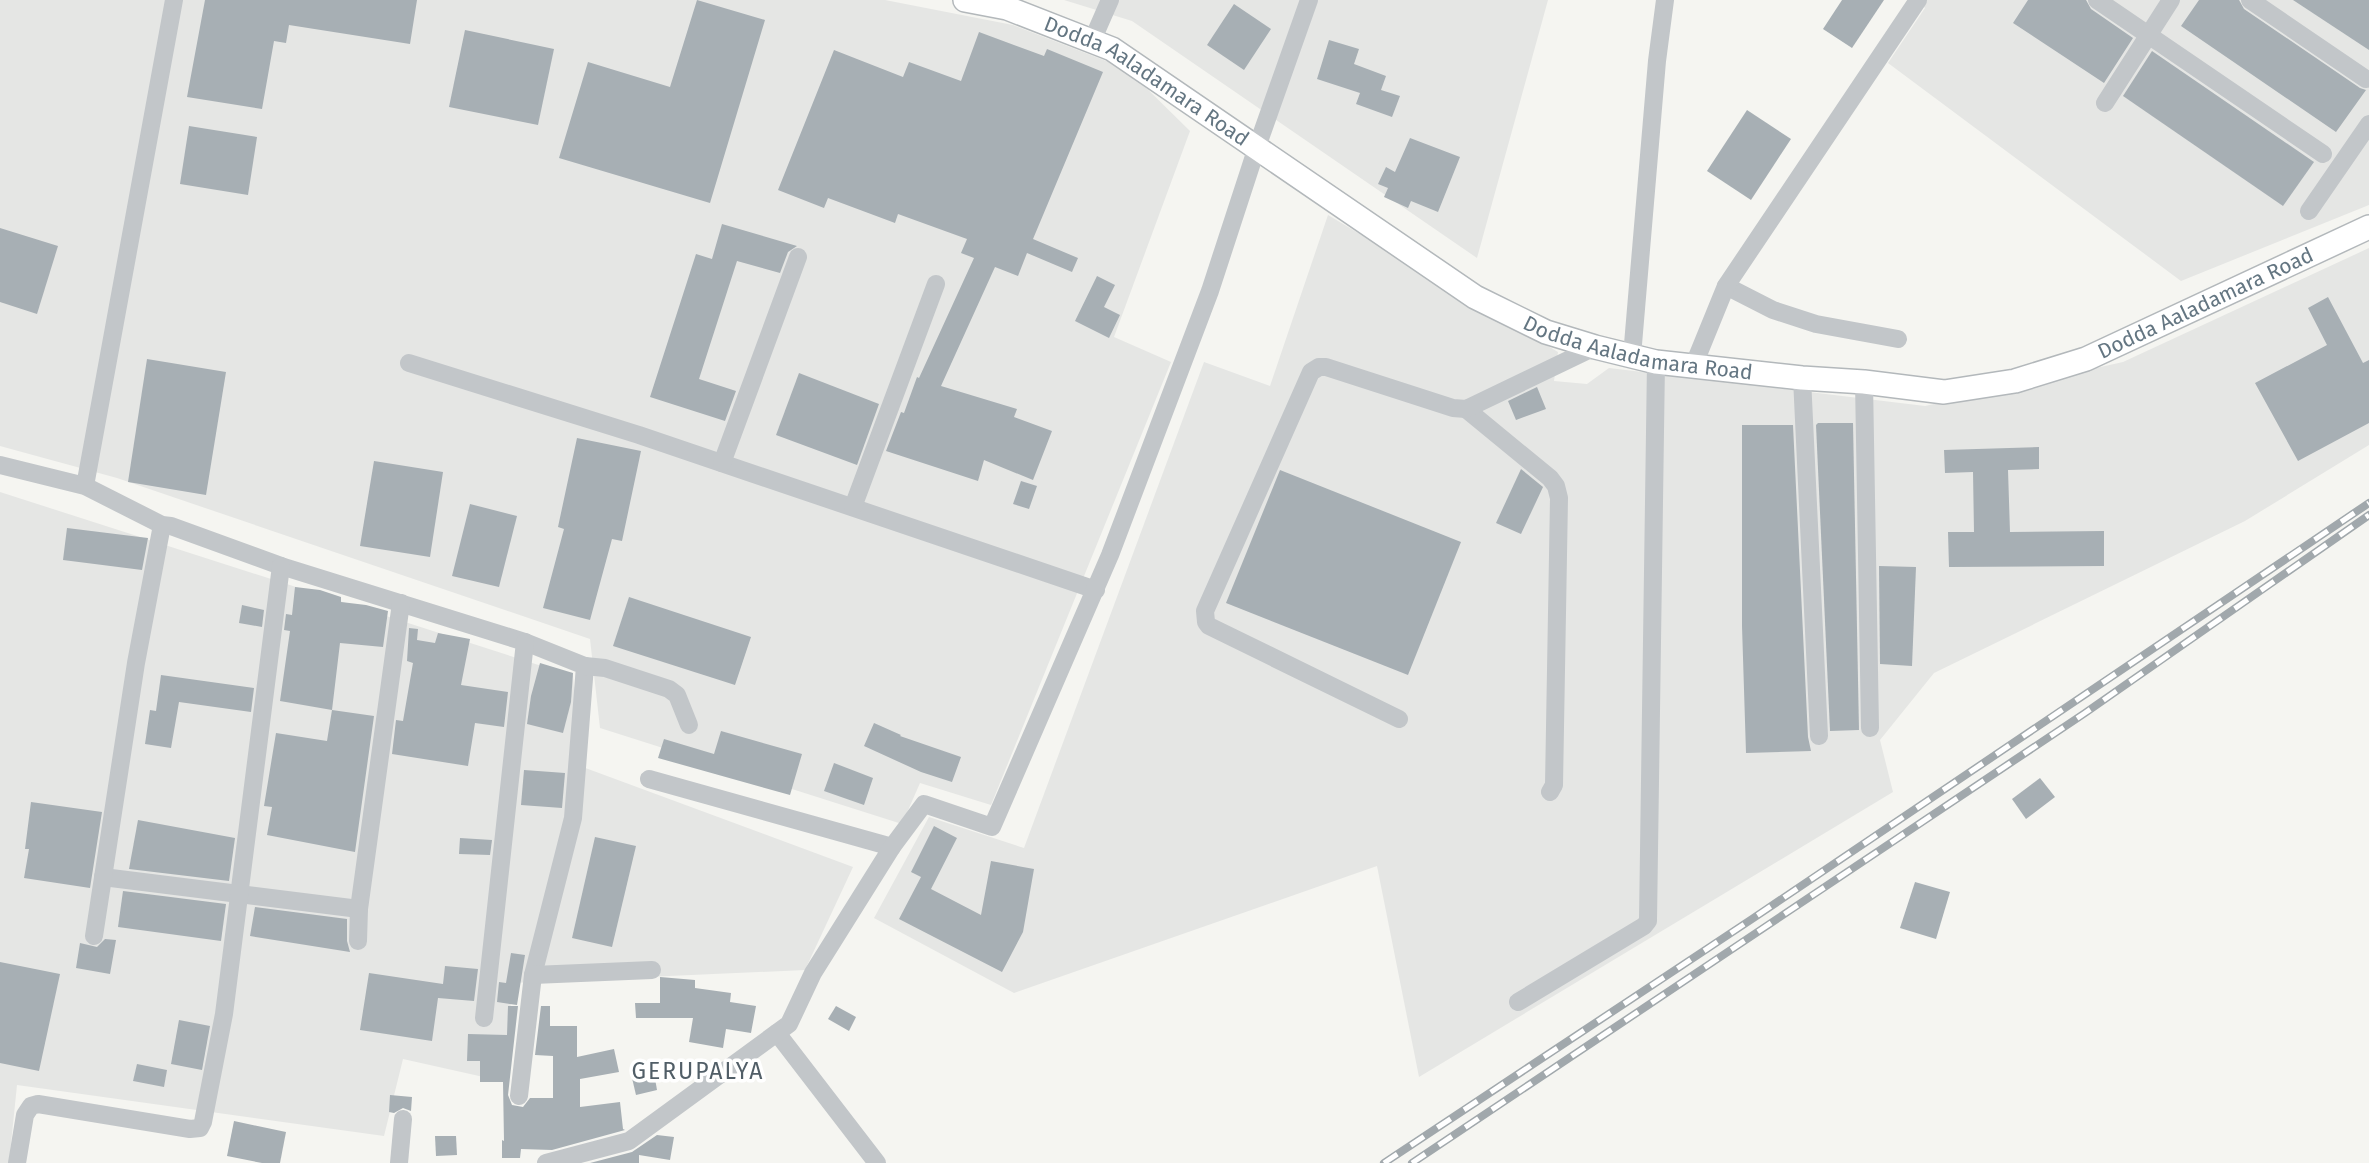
<svg xmlns="http://www.w3.org/2000/svg" width="2369" height="1163" font-family="'Fira Sans',sans-serif">
<style>
.built{fill:#e5e6e4}
.building{fill:#a7afb4}
.lines{fill:none;stroke-linecap:round;stroke-linejoin:round}
.major-casing{stroke:#b3b8bb;stroke-width:26}
.minor{stroke:#c2c6c9;stroke-width:18}
.major{stroke:#fff;stroke-width:23}
.rail-casing{stroke:#a1a8ac;stroke-width:8}
.rail{stroke:#fff;stroke-width:5;stroke-dasharray:16;stroke-linecap:butt}
.labels{text-anchor:middle;stroke-width:7;stroke-linejoin:round;paint-order:stroke}
.street-label{font-size:21px;fill:#647682;stroke:#fff}
.neighbourhood-label{font-size:23px;letter-spacing:2px;fill:#515e67;stroke:#fff}
</style>
<rect width="100%" height="100%" fill="#f5f5f1"/>
<g class="built">
<path d="M0,0h885l128,25 114,44 63,62 -76,206 57,25 -180,443 -71,-22 -18,41 -302,-96 -10,-89 -473,-161 -117,-32z"/>
<path d="M1064,0h484l-71,258 -345,-237z"/>
<path d="M1917,0h452v205l-188,76 -293,-218 37,-55z"/>
<path d="M1328,215l230,137 -4,29 33,3 22,-16 316,38 198,-44 246,-114v197l-124,76 -311,152 -54,67 13,52 -474,285 -42,-211 -363,127 -140,-75 55,-101 95,31 180,-486 66,24z"/>
<path d="M0,492l573,184 7,90 273,101 -48,103 -293,13 -6,99 -103,-23 -19,77 -367,-51 -8,78h-9z"/>
</g>
<g class="building">
<path d="M205,0h212l-7,44 -121,-19 -3,18 -12,-2 -12,68 -75,-12z"/>
<path d="M697,0l68,20 -55,183 -151,-45 29,-96 82,25z"/>
<path d="M1842,0h42l-32,48 -29,-19z"/>
<path d="M2028,0h58l5,9 42,29 -29,45 -91,-60z"/>
<path d="M2199,0h40l5,9 116,79 6,2 -30,42 -155,-106z"/>
<path d="M2293,0h76v50z"/>
<path d="M1234,4l37,25 -27,41 -37,-25z"/>
<path d="M465,30l89,19 -16,76 -89,-18z"/>
<path d="M979,32l65,24 3,-7 56,23 -70,167 45,19 -6,14 -45,-19 -9,23 -23,-9 -54,119 76,23 -3,8 38,14 -19,49 -49,-20 -6,21 -92,-30 15,-39 3,1 13,-36 2,1 55,-120 -13,-5 6,-14 -69,-25 -3,9 -67,-25 -4,10 -46,-18 56,-140 69,27 6,-15 52,19z"/>
<path d="M1329,40l30,9 -5,15 32,12 -5,14 19,6 -8,21 -36,-13 4,-11 -43,-14z"/>
<path d="M2152,51l162,111 -31,44 -160,-110z"/>
<path d="M1747,110l44,29 -40,61 -44,-29z"/>
<path d="M189,126l68,11 -9,58 -68,-11z"/>
<path d="M1410,138l50,19 -22,55 -27,-11 -3,7 -24,-11 4,-9 -10,-4 8,-17 9,5z"/>
<path d="M722,224l75,22 -9,6 -8,21 -43,-12 -38,118 37,12 -11,30 -75,-24 46,-143 16,5z"/>
<path d="M0,228l58,18 -21,68 -37,-12z"/>
<path d="M1097,276l18,9 -11,22 16,8 -11,23 -34,-17z"/>
<path d="M2328,297l35,66 6,-3v63l-71,38 -43,-78 72,-38 -19,-37z"/>
<path d="M147,359l79,13 -20,123 -78,-13z"/>
<path d="M799,373l80,31 -22,61 -81,-30z"/>
<path d="M1537,387l9,22 -30,11 -8,-19z"/>
<path d="M1818,423h35l6,307 -29,1 -14,-306z"/>
<path d="M1742,425h51l15,312 3,14 -65,2 -4,-127z"/>
<path d="M577,438l64,13 -19,90 -10,-2 -22,81 -47,-12 21,-79 -6,-2z"/>
<path d="M2039,447v22l-31,1 2,62 94,-1v35l-155,1 -1,-35h26l-1,-60 -28,1 -1,-23z"/>
<path d="M374,461l69,11 -13,85 -70,-11z"/>
<path d="M1521,469l22,18 -22,47 -25,-11z"/>
<path d="M1280,470l181,72 -53,133 -182,-72z"/>
<path d="M1021,481l16,5 -8,23 -16,-5z"/>
<path d="M470,504l47,12 -18,71 -47,-11z"/>
<path d="M67,528l81,10 -6,32 -79,-10z"/>
<path d="M1879,566l37,1 -4,99 -32,-2z"/>
<path d="M295,587l25,3 21,7v5l25,3 22,6 -5,36 -43,-4 -8,67 -52,-9 10,-70 -6,-1 2,-16 6,1z"/>
<path d="M629,597l122,40 -16,48 -122,-39z"/>
<path d="M242,605l22,5 -2,17 -23,-4z"/>
<path d="M409,628l9,1 -1,11 18,3 3,-10 32,6 -9,46 47,7 -4,35 -29,-4 -7,43 -76,-12 4,-34 7,1 10,-58 -6,-2z"/>
<path d="M540,663l33,10 -2,29 -8,31 -36,-9 4,-28z"/>
<path d="M161,675l93,13 -3,24 -72,-10 -8,46 -26,-4 5,-34 6,1z"/>
<path d="M332,710l42,6 -19,136 -88,-17 5,-28 -8,-1 12,-73 51,8z"/>
<path d="M874,723l27,12 -1,1 61,21 -9,25 -31,-10 -57,-26z"/>
<path d="M721,731l81,23 -12,41 -132,-37 6,-19 50,15z"/>
<path d="M834,763l39,15 -9,27 -40,-14z"/>
<path d="M524,770l41,3 -3,35 -41,-3z"/>
<path d="M2040,778l15,19 -29,22 -14,-20z"/>
<path d="M31,802l71,10 -12,76 -66,-10 5,-29h-4z"/>
<path d="M138,820l97,18 -6,43 -100,-12z"/>
<path d="M934,826l23,12 -26,51 50,26 10,-54 43,8 -11,63 -21,40 -103,-53 22,-42 -10,-5z"/>
<path d="M595,837l41,9 -24,101 -40,-9z"/>
<path d="M460,838l32,2 -2,15 -31,-1z"/>
<path d="M1915,882l35,10 -14,47 -36,-11z"/>
<path d="M123,891l103,13 -5,37 -103,-14z"/>
<path d="M255,907l92,12v22l3,11 -100,-16z"/>
<path d="M105,939l11,1 -6,34 -34,-6 4,-25 17,4z"/>
<path d="M511,953l14,2 -8,50 -20,-3 2,-20 7,1z"/>
<path d="M0,962l60,12 -21,97 -39,-8z"/>
<path d="M445,966l33,3 -4,32 -36,-3 -6,43 -72,-11 9,-57 74,11z"/>
<path d="M660,977l35,3v8l36,5 -1,9 26,4 -5,27 -25,-4 -3,19 -34,-6 4,-24h-57l-1,-15h25z"/>
<path d="M508,1006h10l-10,89 4,10 11,2 7,-9h23v-42l-18,-1 6,-49h9v20h27v31l37,-8 5,23 -39,7v28l40,-5 3,27 2,1 -73,20 -31,-1 -1,9h-18v-18l2,1 -1,-59h-23v-21h-13l1,-27 39,1z"/>
<path d="M836,1006l20,11 -7,14 -21,-12z"/>
<path d="M179,1020l31,6 -8,44 -31,-6z"/>
<path d="M137,1064l30,6 -3,17 -31,-6z"/>
<path d="M654,1073l3,17 -21,5 -4,-17z"/>
<path d="M390,1095l22,2 -1,14 -8,-3 -9,5 -5,-1z"/>
<path d="M234,1121l52,11 -6,31h-18l-35,-7z"/>
<path d="M657,1135l17,2 -4,23 -31,-5v8h-49l42,-11z"/>
<path d="M435,1136h21l1,19 -21,1z"/>
</g>
<g class="lines">
<g class="major-casing">
<g id="major">
<path id="s1" d="M965,0l42,8 105,41 363,248 71,35 49,15 61,15 146,16 62,4 80,10 71,-11 71,-22 283,-132"/>
</g>
</g>
<g class="minor">
<path d="M2097,0l226,154"/>
<path d="M2250,0l116,79"/>
<path d="M1092,41l18,-41"/>
<path d="M2105,103l66,-103"/>
<path d="M2309,211l60,-87"/>
<path d="M1726,286l47,24 43,14 82,15"/>
<path d="M1632,356l25,-295 8,-61"/>
<path d="M409,363l230,72 457,155"/>
<path d="M1693,367l33,-81 192,-286"/>
<path d="M1802,378l17,358"/>
<path d="M1864,382l6,346"/>
<path d="M1466,409l84,69 6,8 3,12 -5,287 -4,7"/>
<path d="M722,463l76,-206"/>
<path d="M0,465l85,21 77,39 9,1 110,40 244,76 60,24 -12,152 -40,157 -14,121"/>
<path d="M85,486l89,-486"/>
<path d="M853,507l83,-223"/>
<path d="M585,666l20,2 64,21 8,6 12,30"/>
<path d="M1399,719l-190,-93 -3,-4 -1,-11 106,-239 8,-5h7l127,41 13,1 129,-62"/>
<path d="M649,779l243,68"/>
<path d="M103,877l256,32"/>
<path d="M94,936l42,-273 26,-138"/>
<path d="M358,941l1,-32 42,-306"/>
<path d="M533,975l119,-5"/>
<path d="M1518,1002l126,-76 4,-5 8,-559"/>
<path d="M484,1018l41,-376"/>
<path d="M777,1033l100,130"/>
<path d="M17,1163l8,-48 6,-9 7,-2 152,25 10,-1 3,-6 21,-108 57,-448"/>
<path d="M399,1163l4,-44"/>
<path d="M546,1163l83,-22 160,-117 24,-51 79,-126 32,-43 68,23 118,-272 100,-264 47,-144 52,-147"/>
</g>
<use href="#major" class="major"/>
<g class="rail-casing">
<g id="rail">
<path d="M1384,1163l368,-244 617,-416"/>
<path d="M1412,1163l673,-450 284,-198"/>
</g>
</g>
<use href="#rail" class="rail"/>
</g>
<g class="labels">
<g class="street-label">
<text dy="7" stroke="none"><textPath href="#s1" startOffset="201">Dodda Aaladamara Road</textPath></text>
<text dy="7" stroke="none"><textPath href="#s1" startOffset="1356">Dodda Aaladamara Road</textPath></text>
<text dy="7" stroke="none"><textPath href="#s1" startOffset="768">Dodda Aaladamara Road</textPath></text>
</g>
<g class="neighbourhood-label">
<text x="698" y="1079">GERUPALYA</text>
</g>
</g>
</svg>
